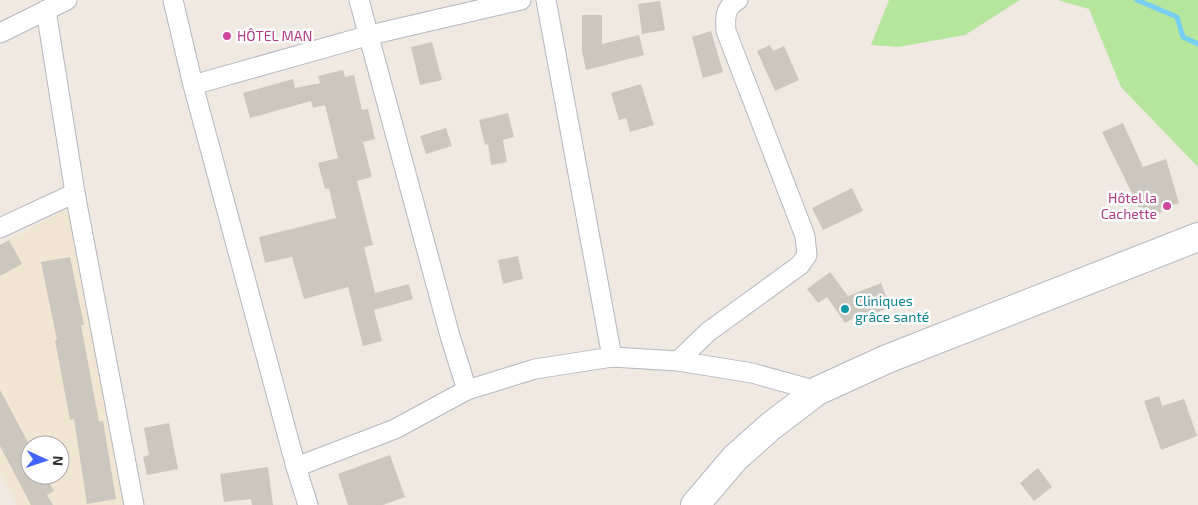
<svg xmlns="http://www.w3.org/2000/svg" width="1198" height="505" font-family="'Exo 2',sans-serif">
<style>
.education{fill:#f0e6d1;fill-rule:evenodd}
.green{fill:#b6e59e}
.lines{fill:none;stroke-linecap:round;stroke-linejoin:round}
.stream{stroke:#75cff0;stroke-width:5}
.building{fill:#cbc7bf}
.street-casing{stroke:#b4b7c1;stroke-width:21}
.secondary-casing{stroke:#b4b7c1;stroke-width:30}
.street{stroke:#fff;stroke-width:19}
.secondary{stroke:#fff;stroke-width:28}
.hotel-dot{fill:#d1479c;stroke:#fff;stroke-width:2}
.culture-dot{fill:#0f9aa8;stroke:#fff;stroke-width:2}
.labels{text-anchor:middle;stroke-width:5;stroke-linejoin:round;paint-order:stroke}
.hotel-label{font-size:14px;fill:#b23c85;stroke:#fff;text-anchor:start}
.culture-label{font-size:14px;fill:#0d838f;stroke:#fff;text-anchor:start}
</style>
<rect width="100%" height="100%" fill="#efe9e1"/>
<path class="education" d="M73,206l55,299h-111l-17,-32v-229zM30,445h30v30h-30z"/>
<g class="green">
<path d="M889,0h131l-55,35 -67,12 -27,-2z"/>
<path d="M1058,0h140v167l-77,-80 -32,-78z"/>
</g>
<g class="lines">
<path class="stream" d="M1137,0l40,17 6,20 15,7"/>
</g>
<g class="building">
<path d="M660,1l5,29 -23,4 -4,-30z"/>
<path d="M582,15h20v29l37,-9 5,20 -58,15 -4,-19z"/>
<path d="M711,31l12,41 -20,6 -11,-41z"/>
<path d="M432,42l10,38 -22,5 -9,-38z"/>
<path d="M770,45l3,6 11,-5 15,34 -24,11 -18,-40z"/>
<path d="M343,70l2,7 9,-2 8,35 6,-1 7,30 -12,3 9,35 -15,4 16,64 -9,2 11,46 34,-9 4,15 -39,11 8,31 -19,5 -15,-59 -44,12 -12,-42 -27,6 -6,-26 77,-19 -7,-30 -4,1 -7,-26 20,-5 -13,-53 -12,3 -2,-7 -61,17 -7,-25 50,-14 2,9 25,-5 -2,-7z"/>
<path d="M641,84l13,41 -24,7 -4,-14 -7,2 -8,-27z"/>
<path d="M508,113l6,24 -11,3 4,22 -16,3 -3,-21 -3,1 -6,-25z"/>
<path d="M1123,123l20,44 23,-8 13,44 -19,6 2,3 -17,8 -43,-88z"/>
<path d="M446,128l6,18 -26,8 -6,-18z"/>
<path d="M852,188l11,23 -40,19 -11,-22z"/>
<path d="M9,240l13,24 -22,12v-31z"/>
<path d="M518,256l5,23 -20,5 -5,-24z"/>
<path d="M70,257l14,68h-3l18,97 4,-1 13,78 -29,5 -13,-85 -4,1 -15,-80h2l-16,-78z"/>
<path d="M830,272l18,24 33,-13 9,24 -29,12 -1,-4 -15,8 -18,-26 -9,6 -11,-14z"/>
<path d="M0,390l30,56v29h15l9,16 -7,4 6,10h-22l-31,-59z"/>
<path d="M1159,396l3,10 22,-7 13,37 -36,14 -17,-49z"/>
<path d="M169,423l9,46 -31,6 -4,-18 6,-2 -5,-27z"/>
<path d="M390,455l15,42 -22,8h-35l-10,-31z"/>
<path d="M268,467l5,38h-21l-1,-6 -27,3 -4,-28z"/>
<path d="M1038,468l14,19 -18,14 -14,-18z"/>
</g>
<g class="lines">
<g class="street-casing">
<g id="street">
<path d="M173,0l20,85 103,382 12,38"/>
<path d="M359,0l91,336 17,54"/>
<path d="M546,0l66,357"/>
<path d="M46,10l29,183 59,312"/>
<path d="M0,33l67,-33"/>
<path d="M193,85l177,-50 151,-35"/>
<path d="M0,228l75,-35"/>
<path d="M678,361l30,-29 92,-67 7,-10 -2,-19 -79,-205c-1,-14 -1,-24 12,-31"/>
<path d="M296,467l99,-38 72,-39 68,-21 77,-12 66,4 74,12 65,18"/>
</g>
</g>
<g class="secondary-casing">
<path id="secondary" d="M695,505l40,-47 36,-32 46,-35 70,-32 311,-122"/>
</g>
<use href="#street" class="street"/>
<use href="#secondary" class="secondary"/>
</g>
<g class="hotel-dot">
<circle cx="227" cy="36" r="5"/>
<circle cx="1167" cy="206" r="5"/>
</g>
<circle class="culture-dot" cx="845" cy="309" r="5"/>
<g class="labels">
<g class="hotel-label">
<text x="237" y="41">HÔTEL MAN</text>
<text x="1157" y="203" text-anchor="end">Hôtel la<tspan x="1157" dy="16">Cachette</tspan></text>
</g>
<g class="culture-label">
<text x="855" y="306">Cliniques<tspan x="855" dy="16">grâce santé</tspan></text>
</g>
</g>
<g transform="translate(45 460) rotate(93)"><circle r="24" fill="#ffffff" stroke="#ababab"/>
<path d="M0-4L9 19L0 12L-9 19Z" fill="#4264fb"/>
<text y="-8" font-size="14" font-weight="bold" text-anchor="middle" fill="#2e2e2e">N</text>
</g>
</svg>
